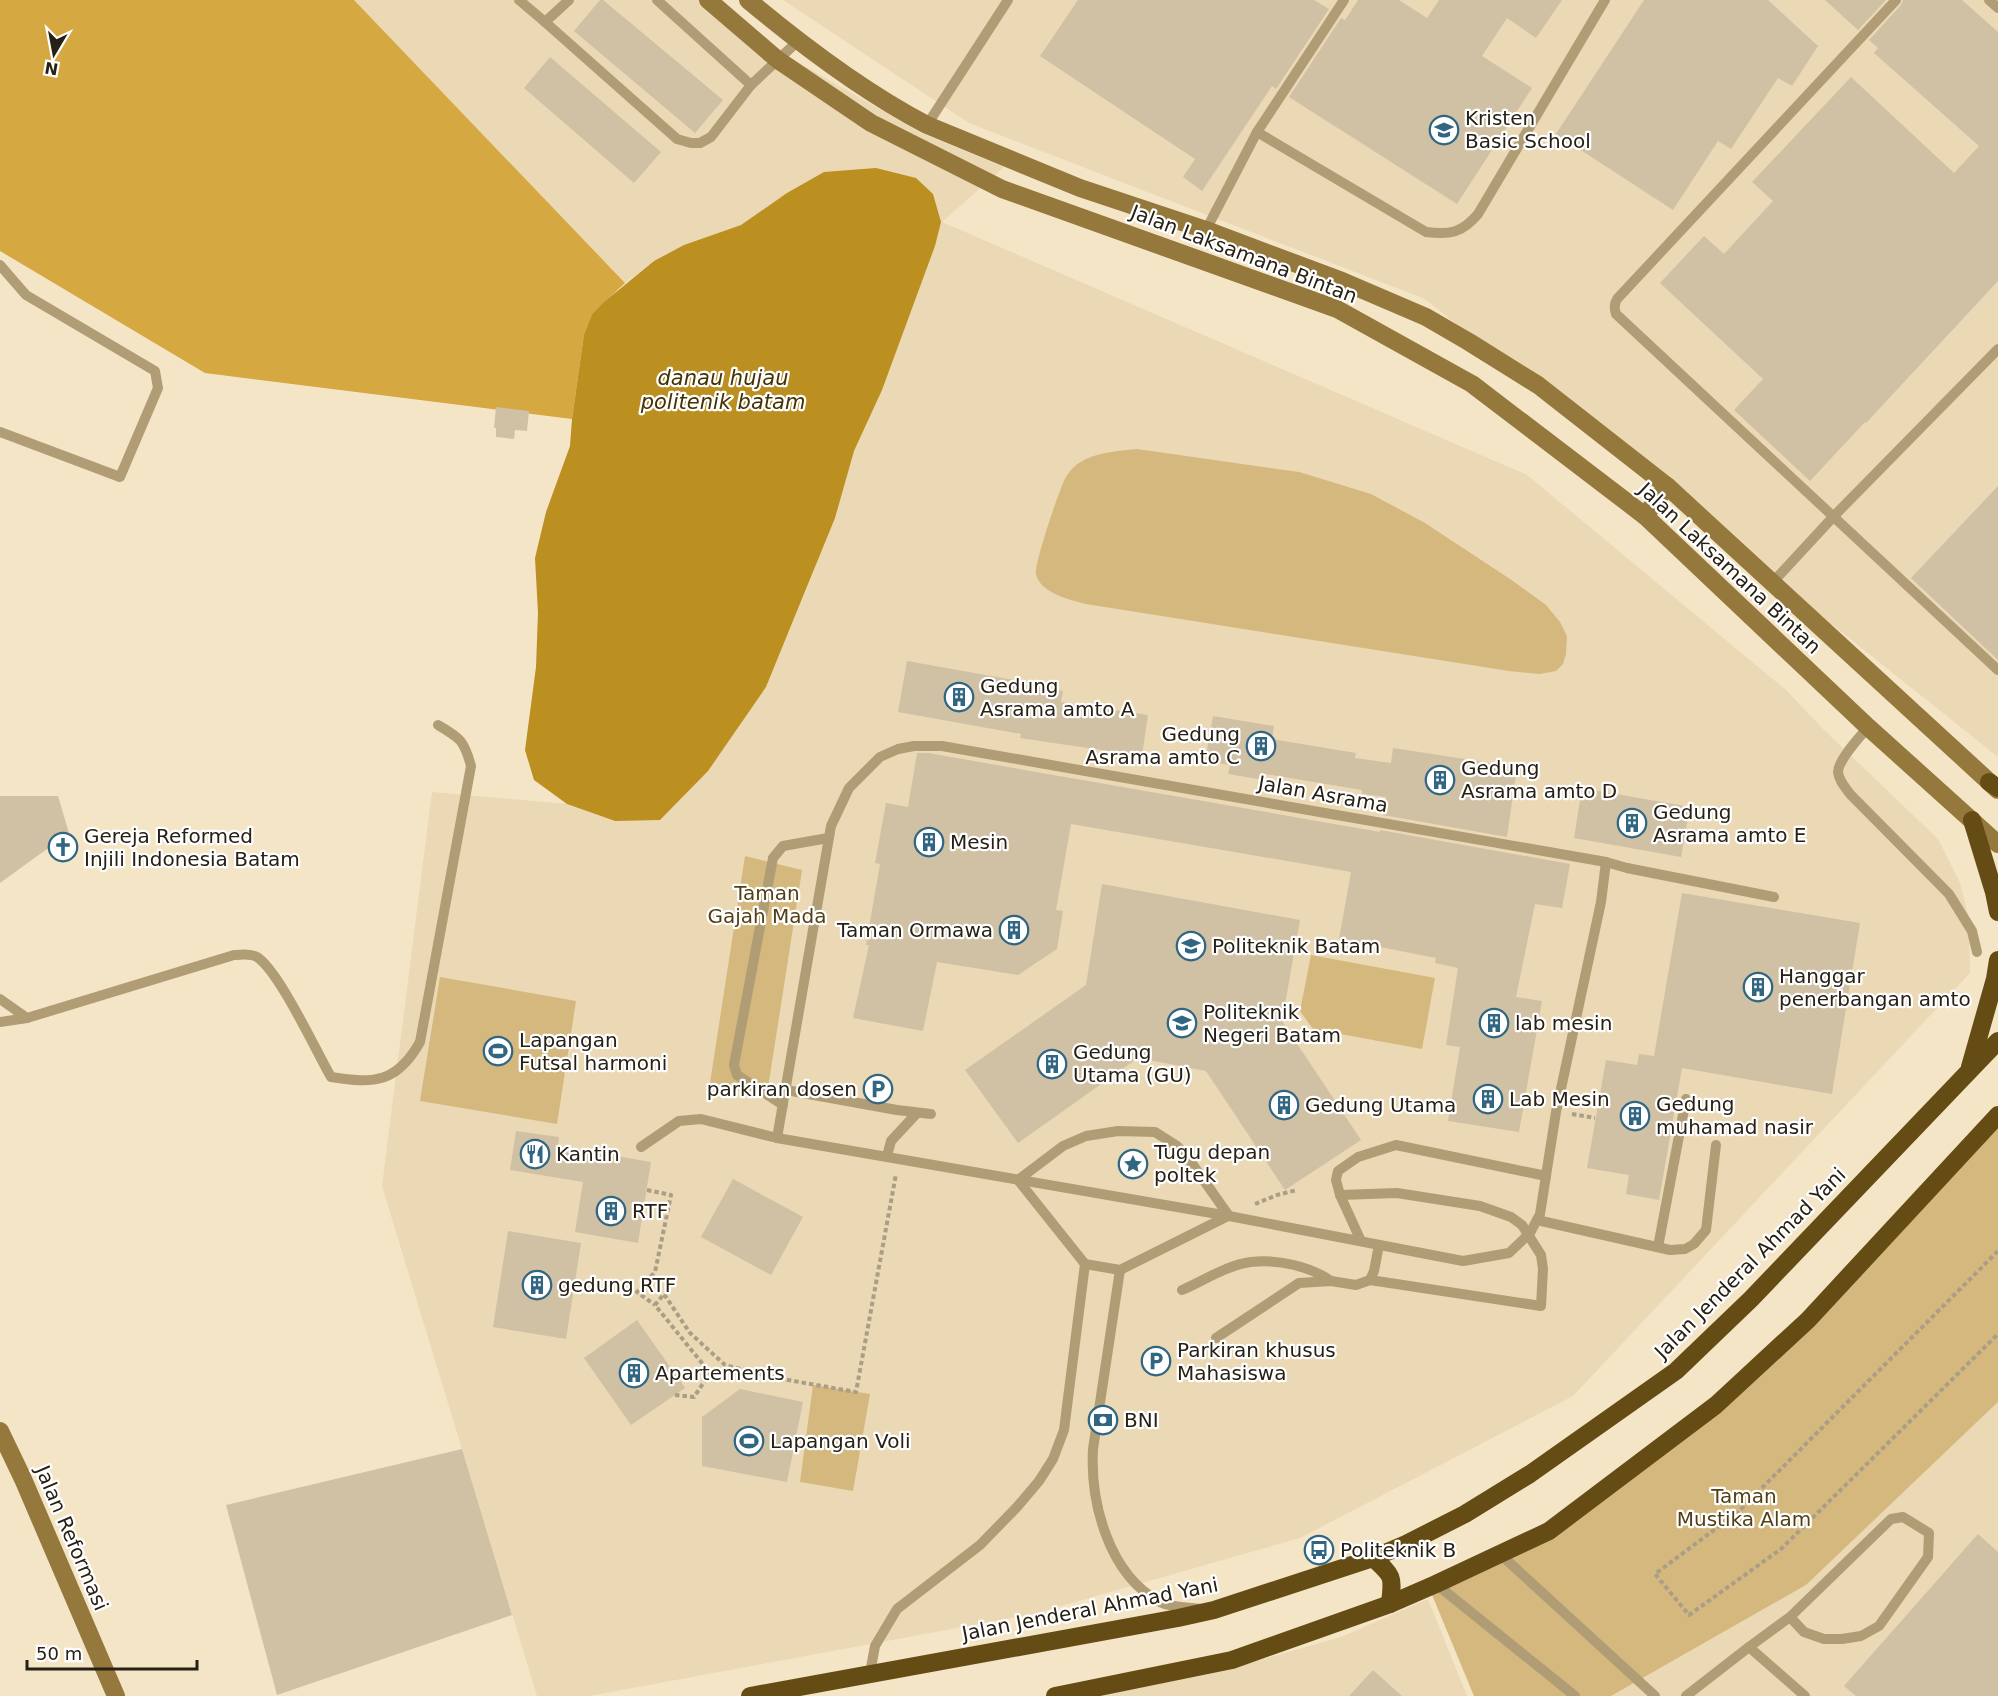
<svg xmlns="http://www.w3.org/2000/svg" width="1998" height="1696" font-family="'DejaVu Sans',sans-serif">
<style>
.built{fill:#ebd8b5}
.green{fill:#d5b87d}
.forest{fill:#d6a841}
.water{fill:#bc8f21}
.building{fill:#d0c1a5}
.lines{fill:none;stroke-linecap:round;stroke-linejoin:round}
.path{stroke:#aa9e87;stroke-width:4;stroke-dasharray:4.5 3;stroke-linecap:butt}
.lane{stroke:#b09d76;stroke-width:10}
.secondary{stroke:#95783b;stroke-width:18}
.highway{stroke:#644c14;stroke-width:18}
.labels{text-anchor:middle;stroke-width:4.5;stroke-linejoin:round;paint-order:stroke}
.poi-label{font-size:20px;fill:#262015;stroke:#fff;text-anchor:start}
.street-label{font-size:20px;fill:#262015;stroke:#fff}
.park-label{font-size:20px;fill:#523f15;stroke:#fff}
.water-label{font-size:21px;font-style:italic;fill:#443205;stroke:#fff}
</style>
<rect width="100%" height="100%" fill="#f4e5c7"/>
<g class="built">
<path d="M354,0h360l52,44 155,89 83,34 -62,55 585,253 259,215 38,40 114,109 22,44 9,36 1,54 -397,423 -273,142 -267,76 -444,82h-52l-155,-510 50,-394 135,12 48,17 151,-134 47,-114 41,-122 28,-62 53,-143 -179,-30 -15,9 -57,20 -30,16 -29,22z"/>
<path d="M783,0h1215v757l-573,-458 -456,-176z"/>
<path d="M1998,1402v294h-387l195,-111z"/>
<path d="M1428,1599l39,97h-373l135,-27 112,-32z"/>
</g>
<g class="green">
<path d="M1137,449l162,23 72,22 54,29 88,58 33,24 14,17 7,14 -1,18 -3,10 -7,7 -16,3 -31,-3 -423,-67c-16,-4 -46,-11 -50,-30 -2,-10 24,-87 30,-97 3,-5 8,-11 13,-14 17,-11 38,-12 58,-14z"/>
<path d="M745,856l57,14 -35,224 -57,-11z"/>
<path d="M1311,955l124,23 -13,71 -109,-20 -13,-18z"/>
<path d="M440,977l136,24 -19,123 -137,-23z"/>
<path d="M1998,1115v287l-192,183 -195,111h-137l-44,-106 115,-64 171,-121z"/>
<path d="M813,1385l57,9 -17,97 -53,-9z"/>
</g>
<path class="forest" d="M0,0h354l271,283 -33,31 -8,20 -12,85 -367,-46 -205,-122z"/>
<path class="water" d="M876,168l40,10 17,16 8,28 -6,24 -53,144 -28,61 -19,67 -69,169 -58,84 -48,49 -45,1 -48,-17 -33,-24 -9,-30 11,-83 2,-54 -3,-55 11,-46 24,-66 2,-27 12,-85 8,-20 12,-12 50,-41 30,-16 57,-20 46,-32 37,-21z"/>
<g class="building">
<path d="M600,0h3l120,100 -28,33 -121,-102z"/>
<path d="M1078,0h236l15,9 -53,80 -4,-3 -70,105 -19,-14 12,-18 -155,-103z"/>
<path d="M1358,0h41l28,18 12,-18h123l-26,38 -29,-20 -25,38 50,32 -75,116 -168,-107 52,-79 4,2z"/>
<path d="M1644,0h124l50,46 -26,40 -14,-8 -47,71 -13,-8 -45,69 -117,-76z"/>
<path d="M1825,0h61l-28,30z"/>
<path d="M1903,0h59l36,32v249l-132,142 -1,-1 -55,59 -76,-71 29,-31 -103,-96 44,-47 20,18 49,-53 -21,-19 99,-105 103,96 25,-27 -105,-93 4,-5 -9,-8 32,-35z"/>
<path d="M550,57l111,95 -27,31 -110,-95z"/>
<path d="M496,407l33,4 -2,20 -12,-1 -1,9 -18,-2v-9h-2z"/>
<path d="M1998,486v174l-87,-82z"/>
<path d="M907,661l113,20v3l43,7 -2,11 87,13 -6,41 -122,-18 1,-4 -123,-22z"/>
<path d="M1213,716l61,10 -2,13 84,14 -1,5 36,5 2,-15 124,19 -10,70 -124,-22 3,-18 -24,-3v-4l-97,-16 -1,6 -36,-6 2,-9 -25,-4z"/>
<path d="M917,753h11l452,79v-2l190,34 -8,44 -27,-4 -19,93 26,4 -23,131 -71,-11 12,-74 -14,-2 12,-77 -23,-5 1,-5 -97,-19 12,-67 -280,-48 -15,86 7,1 -6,38 -39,26 -81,-13 -14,69 -70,-13 16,-73h-3l14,-81 -5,-1 11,-60 22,4z"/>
<path d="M1582,788l108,19 -9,50 -107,-19z"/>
<path d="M0,796h58l11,37 -69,50z"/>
<path d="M1102,884l198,36 -18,101 79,119 -76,50 -79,-119 -68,-13 -120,85 -53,-73 121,-85z"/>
<path d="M1682,893l178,30 -28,171 -150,-26 -23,132 -33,-6 3,-19 -42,-7 19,-108 31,5 2,-11 15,2z"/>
<path d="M516,1131l43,6 -1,9 93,16 -13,81 -63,-11 8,-50 -73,-12z"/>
<path d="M733,1179l70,38 -32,58 -70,-38z"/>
<path d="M508,1231l73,12 -15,96 -73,-12z"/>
<path d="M637,1320l48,68 -54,37 -47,-67z"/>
<path d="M740,1389l63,13 -16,80 -85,-16v-49z"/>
<path d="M462,1449l50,166 -235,80 -51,-190z"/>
<path d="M1978,1534l20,18v144h-142l-12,-10z"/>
<path d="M1373,1670l29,26h-53z"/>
</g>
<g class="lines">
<g class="path">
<path d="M1572,1114l23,4"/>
<path d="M647,1190l24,5 -16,77 -18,20 18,13"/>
<path d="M1255,1204l22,-9 20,-5"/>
<path d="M1998,1251l-260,261 -83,62 34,41 92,-66 217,-215"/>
<path d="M675,1395l19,2 16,-24 -55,-68 9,-11 26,39 35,32 46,12 85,15 40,-218"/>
</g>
<g class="lane">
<path d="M519,0l26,22 132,117 14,4h9l11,-6 40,-52 46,-43"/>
<path d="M657,0l94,85"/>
<path d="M1896,0l-279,299c-3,5 -3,9 -1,15l382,356"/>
<path d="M1989,0l9,8"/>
<path d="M545,22l24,-22"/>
<path d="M927,125l81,-125"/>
<path d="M1257,132l169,100c24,3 36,1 52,-18l127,-214"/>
<path d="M1206,230l51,-98 87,-132"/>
<path d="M0,265l26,30 129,76 3,17 -38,89 -120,-45"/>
<path d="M1772,583l62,-67 164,-167"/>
<path d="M1868,727c-8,10 -30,33 -30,45 1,9 7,15 12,22l99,100 23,37 5,21"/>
<path d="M0,999l27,19 207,-63c8,0 16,-2 23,2 22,14 59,94 74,120 43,7 66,6 89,-35l51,-276c-7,-26 -11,-28 -33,-41"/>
<path d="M0,1022l27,-4"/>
<path d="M786,1090l111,20 34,4"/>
<path d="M783,1105l-46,-30 -3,-10 39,-207 10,-12 45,-8"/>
<path d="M777,1138l54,-312 18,-38 31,-31 18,-8 16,-3h28l664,116 21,6 147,29"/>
<path d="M641,1147l38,-26 22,-2 76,19 452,78 234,45 46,-8 21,-20 10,-19 16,-102 45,-210 5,-40"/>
<path d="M887,1156l4,-15 26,-28"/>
<path d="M1018,1180l67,84 35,6 108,-54"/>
<path d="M1018,1180l45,-34 23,-10 32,-5 37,1 22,14 11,12 41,58"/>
<path d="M1340,1195l57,-2 83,13 31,11 11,8 19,30 2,14 -2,37 -171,-26"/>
<path d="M1537,1220l133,30 15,-1 9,-5 12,-14 10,-85"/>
<path d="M1361,1241l-21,-46 -4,-15 2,-9 20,-14 38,-12 150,31"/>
<path d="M1658,1247l28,-148"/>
<path d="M1120,1270l-27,179c-3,54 16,126 67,153 11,6 29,5 41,7"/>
<path d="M1182,1290c21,-9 45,-25 69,-28 26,-3 59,4 80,19"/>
<path d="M1216,1338l83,-55 32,-2 25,4 14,-5 4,-9 5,-26"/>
<path d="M1500,1554l155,142"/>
<path d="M1436,1584l139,112"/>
<path d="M1749,1647l41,-30 101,-98 12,-2 26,16 -1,24 -49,69 -18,10 -19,3h-18l-20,-7 -14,-15"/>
<path d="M870,1673l5,-27 22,-37 83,-64 37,-38 22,-26 14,-22 11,-29 21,-166"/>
<path d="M1686,1696l63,-49 56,49"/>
</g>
<g class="secondary">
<path d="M708,0l70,60 93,63 131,66 335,120 135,75 173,132 223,211 130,117"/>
<path d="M748,0c55,46 116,92 179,125l153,63 126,42 136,51 84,36 43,25 69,43 129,101 331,304"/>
<path d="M1645,516l22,-30"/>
<path d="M0,1431l23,48 93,217"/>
</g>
<g class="highway">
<path d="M1989,782l9,6"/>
<path d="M1972,820l22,72 4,20"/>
<path d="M1970,1067l25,-88 3,-19"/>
<path d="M1373,1558c21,19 20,18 17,46"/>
<path d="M750,1696l428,-78 36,-8 159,-52 33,-14 59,-30 65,-40 146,-103 75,-72 247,-258"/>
<path d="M1055,1696l177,-36 158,-56 46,-20 113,-53 167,-126 92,-85 190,-205"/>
</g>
</g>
<defs>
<g id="school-ring" transform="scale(1.5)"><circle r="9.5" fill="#fff" stroke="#316682" stroke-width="1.5"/><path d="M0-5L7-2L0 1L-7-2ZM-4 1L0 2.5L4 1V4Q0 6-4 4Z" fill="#316682"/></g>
<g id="building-ring" transform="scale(1.5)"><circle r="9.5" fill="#fff" stroke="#316682" stroke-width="1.5"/><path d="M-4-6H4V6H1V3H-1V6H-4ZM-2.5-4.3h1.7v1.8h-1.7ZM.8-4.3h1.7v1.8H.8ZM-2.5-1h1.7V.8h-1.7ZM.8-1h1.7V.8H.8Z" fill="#316682"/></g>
<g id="church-ring" transform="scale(1.5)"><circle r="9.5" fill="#fff" stroke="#316682" stroke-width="1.5"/><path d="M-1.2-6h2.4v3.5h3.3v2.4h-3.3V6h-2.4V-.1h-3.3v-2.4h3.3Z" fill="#316682"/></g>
<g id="university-ring" transform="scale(1.5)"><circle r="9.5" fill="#fff" stroke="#316682" stroke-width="1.5"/><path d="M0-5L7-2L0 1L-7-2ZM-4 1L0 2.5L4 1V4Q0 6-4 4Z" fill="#316682"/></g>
<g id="stadium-ring" transform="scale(1.5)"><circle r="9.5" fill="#fff" stroke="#316682" stroke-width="1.5"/><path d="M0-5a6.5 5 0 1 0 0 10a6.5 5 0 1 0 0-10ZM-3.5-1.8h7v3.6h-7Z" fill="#316682"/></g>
<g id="parking-ring" transform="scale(1.5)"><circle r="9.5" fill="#fff" stroke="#316682" stroke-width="1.5"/><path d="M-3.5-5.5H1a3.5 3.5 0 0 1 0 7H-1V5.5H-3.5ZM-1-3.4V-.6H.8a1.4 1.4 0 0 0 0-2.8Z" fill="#316682"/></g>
<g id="restaurant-ring" transform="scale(1.5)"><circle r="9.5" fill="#fff" stroke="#316682" stroke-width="1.5"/><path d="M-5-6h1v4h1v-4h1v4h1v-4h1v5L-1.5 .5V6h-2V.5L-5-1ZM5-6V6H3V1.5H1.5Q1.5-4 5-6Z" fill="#316682"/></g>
<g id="sight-ring" transform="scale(1.5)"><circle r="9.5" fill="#fff" stroke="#316682" stroke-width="1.5"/><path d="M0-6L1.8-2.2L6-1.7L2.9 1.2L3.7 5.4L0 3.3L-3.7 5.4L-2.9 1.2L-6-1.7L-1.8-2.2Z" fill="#316682"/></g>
<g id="bank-ring" transform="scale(1.5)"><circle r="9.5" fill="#fff" stroke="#316682" stroke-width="1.5"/><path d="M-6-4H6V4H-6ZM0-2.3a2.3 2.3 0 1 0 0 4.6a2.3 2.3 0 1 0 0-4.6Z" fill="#316682"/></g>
<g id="bus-ring" transform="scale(1.5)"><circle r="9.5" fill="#fff" stroke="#316682" stroke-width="1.5"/><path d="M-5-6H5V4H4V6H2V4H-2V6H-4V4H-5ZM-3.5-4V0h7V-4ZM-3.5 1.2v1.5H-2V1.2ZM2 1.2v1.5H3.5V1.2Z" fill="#316682"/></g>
</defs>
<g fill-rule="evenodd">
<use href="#school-ring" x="1444" y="130"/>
<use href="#building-ring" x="959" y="697"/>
<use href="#building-ring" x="1261" y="746"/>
<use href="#building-ring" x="1440" y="780"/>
<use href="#building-ring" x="1632" y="823"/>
<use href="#building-ring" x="929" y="842"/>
<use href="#church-ring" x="63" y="847"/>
<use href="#building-ring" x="1014" y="930"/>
<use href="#university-ring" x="1191" y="946"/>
<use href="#building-ring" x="1758" y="987"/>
<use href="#university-ring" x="1182" y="1023"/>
<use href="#building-ring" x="1494" y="1023"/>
<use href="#stadium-ring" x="498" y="1051"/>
<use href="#building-ring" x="1052" y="1064"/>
<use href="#parking-ring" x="878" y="1089"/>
<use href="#building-ring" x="1488" y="1099"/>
<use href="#building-ring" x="1284" y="1105"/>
<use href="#building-ring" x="1635" y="1116"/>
<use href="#restaurant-ring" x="535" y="1154"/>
<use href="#sight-ring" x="1133" y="1164"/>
<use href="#building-ring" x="611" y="1211"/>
<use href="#building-ring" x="537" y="1285"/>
<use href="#parking-ring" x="1156" y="1361"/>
<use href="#building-ring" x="634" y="1373"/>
<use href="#bank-ring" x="1103" y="1420"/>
<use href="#stadium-ring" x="749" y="1441"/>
<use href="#bus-ring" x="1319" y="1550"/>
</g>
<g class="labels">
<g class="poi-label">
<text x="1465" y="125">Kristen<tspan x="1465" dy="23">Basic School</tspan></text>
<text x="980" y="693">Gedung<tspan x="980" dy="23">Asrama amto A</tspan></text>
<text x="1240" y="741" text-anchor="end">Gedung<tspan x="1240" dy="23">Asrama amto C</tspan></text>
<text x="1461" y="775">Gedung<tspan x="1461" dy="23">Asrama amto D</tspan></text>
<text x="1653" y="819">Gedung<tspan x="1653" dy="23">Asrama amto E</tspan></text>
<text x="84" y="843">Gereja Reformed<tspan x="84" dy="23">Injili Indonesia Batam</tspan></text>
<text x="950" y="849">Mesin</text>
<text x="993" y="937" text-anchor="end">Taman Ormawa</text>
<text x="1212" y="953">Politeknik Batam</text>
<text x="1779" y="983">Hanggar<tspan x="1779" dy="23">penerbangan amto</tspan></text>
<text x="1203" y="1019">Politeknik<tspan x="1203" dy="23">Negeri Batam</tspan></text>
<text x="1515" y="1030">lab mesin</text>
<text x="519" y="1047">Lapangan<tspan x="519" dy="23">Futsal harmoni</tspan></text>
<text x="1073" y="1059">Gedung<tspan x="1073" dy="23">Utama (GU)</tspan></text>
<text x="857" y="1096" text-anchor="end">parkiran dosen</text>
<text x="1509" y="1106">Lab Mesin</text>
<text x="1656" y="1111">Gedung<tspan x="1656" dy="23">muhamad nasir</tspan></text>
<text x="1305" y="1112">Gedung Utama</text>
<text x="1154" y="1159">Tugu depan<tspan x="1154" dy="23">poltek</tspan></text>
<text x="556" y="1161">Kantin</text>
<text x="632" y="1218">RTF</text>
<text x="558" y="1292">gedung RTF</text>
<text x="1177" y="1357">Parkiran khusus<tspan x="1177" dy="23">Mahasiswa</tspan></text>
<text x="655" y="1380">Apartements</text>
<text x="1124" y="1427">BNI</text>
<text x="770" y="1448">Lapangan Voli</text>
<text x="1340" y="1557">Politeknik B</text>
</g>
<g class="street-label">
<text transform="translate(1244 254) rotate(21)" y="7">Jalan Laksamana Bintan</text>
<text transform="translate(1730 568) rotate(43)" y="7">Jalan Laksamana Bintan</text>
<text transform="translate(1323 794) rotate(10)" y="7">Jalan Asrama</text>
<text transform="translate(1750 1263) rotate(-45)" y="7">Jalan Jenderal Ahmad Yani</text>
<text transform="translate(72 1538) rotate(67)" y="7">Jalan Reformasi</text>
<text transform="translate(1090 1609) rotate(-11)" y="7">Jalan Jenderal Ahmad Yani</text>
</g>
<g class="park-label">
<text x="767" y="900">Taman<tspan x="767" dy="23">Gajah Mada</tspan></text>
<text x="1744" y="1503">Taman<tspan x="1744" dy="23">Mustika Alam</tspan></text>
</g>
<g class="water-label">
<text x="723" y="385">danau hujau<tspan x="723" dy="24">politenik batam</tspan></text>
</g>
</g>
<g transform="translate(54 54) rotate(190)" stroke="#ffffff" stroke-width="4.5" paint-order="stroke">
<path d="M0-4.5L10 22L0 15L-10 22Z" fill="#262015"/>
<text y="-9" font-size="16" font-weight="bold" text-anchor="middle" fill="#262015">N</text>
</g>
<path d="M27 1660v9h170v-9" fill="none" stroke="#262015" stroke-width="3"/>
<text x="36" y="1660" font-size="18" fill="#262015" stroke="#ffffff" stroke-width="4.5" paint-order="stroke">50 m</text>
</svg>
